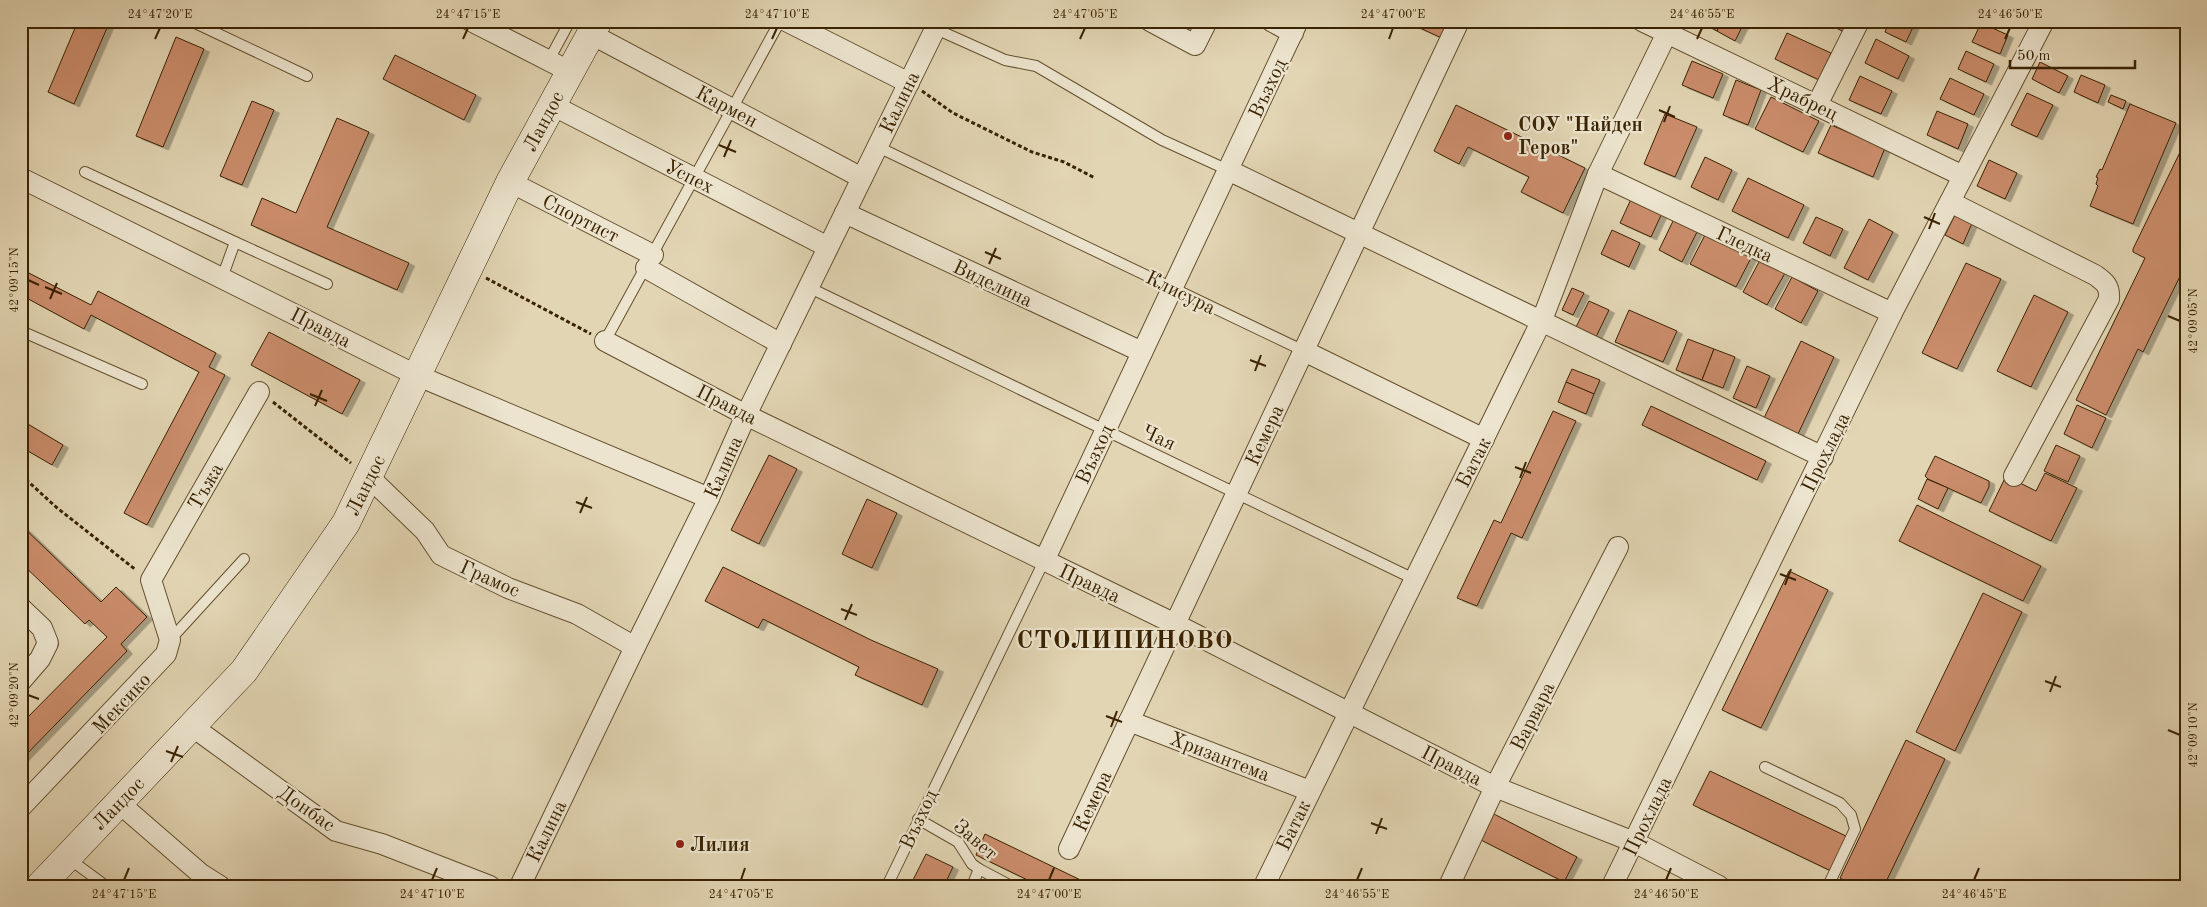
<svg xmlns="http://www.w3.org/2000/svg" width="2207" height="907" font-family="'Old Standard TT',serif">
<style>
.building{fill:#cb8d6c;stroke:#3a2302;filter:url(#shadow)}
.lines{fill:none;stroke-linecap:round;stroke-linejoin:round}
.lane-casing{stroke:#64502e;stroke-width:12}
.street-casing{stroke:#64502e;stroke-width:22}
.secondary-casing{stroke:#3a2302;stroke-width:29}
.path{stroke:#3a2302;stroke-width:3;stroke-dasharray:4 2.5;stroke-linecap:butt}
.lane{stroke:#ece4ce;stroke-width:10}
.street{stroke:#ece4ce;stroke-width:20}
.secondary{stroke:#ece4ce;stroke-width:28}
.ticks{fill:none;stroke:#3a2302;stroke-width:2}
.poi-dot{fill:#8f2418;stroke:#ece4ce;stroke-width:2}
.labels{text-anchor:middle;stroke-width:4.5;stroke-linejoin:round;paint-order:stroke}
.street-label{font-size:20px;fill:#3a2302;stroke:#ece4ce}
.poi-label{font-size:20px;font-weight:bold;fill:#3a2302;stroke:#ece4ce;text-anchor:start}
.district-label{font-size:25px;font-weight:bold;letter-spacing:1px;fill:#3a2302;stroke:#ece4ce}
.neatline{fill:none;stroke:#3a2302;stroke-width:2}
.ticks-label{font-size:12px;text-anchor:middle;fill:#3a2302}
</style>
<defs>
<filter id="shadow"><feDropShadow dx="5.5" dy="3" stdDeviation="0" flood-color="#0004"/></filter>
</defs>
<rect width="100%" height="100%" fill="#e2d5b3"/>
<filter id="stains"><feTurbulence type="fractalNoise" baseFrequency=".004" numOctaves="4"/><feColorMatrix values="0 0 0 0 .2 0 0 0 0 .09 0 0 0 0 .02 0 0 0 .5 -.17"/></filter>
<radialGradient id="worn" r=".72"><stop offset=".6" stop-color="#630" stop-opacity="0"/><stop offset="1" stop-color="#630" stop-opacity=".3"/></radialGradient>
<g class="building">
<path d="M78,21h32l-36,83 -26,-12z"/>
<path d="M1412,21h41l-9,18 -33,-15z"/>
<path d="M1698,21h24l-5,10z"/>
<path d="M1722,21h23l-10,20 -18,-10z"/>
<path d="M1823,21h26l-5,11z"/>
<path d="M1889,21h17l8,4 -8,17 -21,-10z"/>
<path d="M1981,23l27,12 -8,19 -28,-12z"/>
<path d="M1787,33l44,20 -12,27 -44,-21z"/>
<path d="M176,37l28,12 -41,98 -27,-11z"/>
<path d="M1876,39l33,17 -11,23 -33,-16z"/>
<path d="M1966,51l28,13 -8,18 -28,-13z"/>
<path d="M395,55l81,40 -12,25 -81,-41z"/>
<path d="M1692,61l31,13 -10,24 -31,-13z"/>
<path d="M2040,62l28,14 -9,17 -27,-14z"/>
<path d="M2081,75l24,10 -7,18 -24,-11z"/>
<path d="M1860,76l32,15 -11,23 -32,-14z"/>
<path d="M1950,78l34,16 -10,21 -34,-16z"/>
<path d="M1736,80l25,10 -13,35 -25,-10z"/>
<path d="M2027,93l26,12 -16,32 -26,-12z"/>
<path d="M2111,95l15,6 -3,8 -15,-7z"/>
<path d="M1771,97l48,24 -16,31 -48,-23z"/>
<path d="M252,101l22,9 -32,75 -22,-9z"/>
<path d="M2130,104l46,19 -43,101 -43,-18 8,-20 -2,-2 2,-6 -2,-1 4,-8 2,1z"/>
<path d="M1456,105l129,63 -22,45 -42,-21 8,-15 -61,-30 -9,17 -25,-13z"/>
<path d="M1937,111l31,13 -10,25 -31,-14z"/>
<path d="M1665,114l32,13 -22,50 -31,-13z"/>
<path d="M337,118l32,14 -42,95 82,36 -12,27 -146,-65 11,-27 34,15z"/>
<path d="M1831,125l54,23 -12,29 -55,-24z"/>
<path d="M2183,146l3,1v117l-43,88 -5,-3 -32,66 -30,-15 69,-142 -12,-6v-3z"/>
<path d="M1705,157l27,13 -14,30 -27,-13z"/>
<path d="M1989,160l28,13 -12,26 -28,-13z"/>
<path d="M1748,178l56,27 -16,33 -56,-27z"/>
<path d="M1632,197l31,14 -12,26 -31,-14z"/>
<path d="M1956,213l17,8 -10,23 -18,-9z"/>
<path d="M1816,217l27,12 -13,27 -27,-13z"/>
<path d="M1674,219l24,11 -16,32 -23,-12z"/>
<path d="M1869,219l24,13 -25,48 -24,-12z"/>
<path d="M1612,230l28,13 -11,24 -28,-13z"/>
<path d="M1706,233l46,23 -16,31 -46,-23z"/>
<path d="M1760,260l25,13 -18,32 -24,-13z"/>
<path d="M1966,263l35,16 -44,90 -35,-16z"/>
<path d="M21,269l70,36 7,-14 118,62 -7,14 16,8 -78,150 -23,-12 75,-141 -108,-57 -7,14 -63,-34z"/>
<path d="M1792,277l26,14 -17,32 -26,-14z"/>
<path d="M1572,288l12,5 -11,22 -11,-5z"/>
<path d="M2034,295l34,17 -37,75 -34,-16z"/>
<path d="M1589,301l20,9 -15,31 -20,-10z"/>
<path d="M1629,310l48,21 -14,31 -48,-20z"/>
<path d="M269,332l91,48 -18,34 -91,-49z"/>
<path d="M1688,339l26,10 -12,31 -26,-10z"/>
<path d="M1801,341l33,16 -36,77 -34,-16z"/>
<path d="M1714,349l21,8 -12,31 -21,-8z"/>
<path d="M1747,366l23,10 -14,32 -23,-10z"/>
<path d="M1572,369l28,11 -6,14 -28,-12z"/>
<path d="M1566,382l28,12 -8,20 -28,-12z"/>
<path d="M2077,405l29,13 -14,30 -28,-14z"/>
<path d="M1651,406l115,55 -9,19 -115,-55z"/>
<path d="M1553,411l23,10 -54,117 -11,-5 -34,73 -20,-8 37,-78 7,3z"/>
<path d="M21,420l42,25 -11,20 -31,-18z"/>
<path d="M2056,445l24,11 -12,26 -24,-11z"/>
<path d="M769,455l28,14 -38,75 -28,-14z"/>
<path d="M1935,456l54,25v6l-8,16 -53,-24 -3,-3z"/>
<path d="M2045,473l32,15 -26,53 -62,-30 17,-35 30,15z"/>
<path d="M1927,479l21,9 -10,21 -20,-10z"/>
<path d="M867,499l30,14 -25,55 -30,-14z"/>
<path d="M1917,505l124,61 -18,35 -124,-60z"/>
<path d="M21,525l80,77 15,-15 31,30 -26,27 6,7 -106,109v-36l86,-87 -18,-17 -4,4 -64,-61z"/>
<path d="M723,567l148,73 67,29 -16,36 -67,-30 4,-8 -96,-48 -5,9 -53,-27z"/>
<path d="M1789,571l39,19 -67,138 -39,-18z"/>
<path d="M1983,593l39,19 -67,139 -39,-19z"/>
<path d="M1906,740l39,19 -61,127h-29l-15,-8z"/>
<path d="M1710,771l138,66 -17,34 -138,-66z"/>
<path d="M1492,813l85,44 -13,25 -85,-43z"/>
<path d="M985,834l108,52h-53l-64,-31z"/>
<path d="M926,854l27,13 -9,19h-34z"/>
</g>
<g class="lines">
<g class="lane-casing">
<g id="lane">
<path d="M191,21l116,55"/>
<path d="M936,29l69,31 31,6 126,74 66,30"/>
<path d="M549,60l21,-39"/>
<path d="M878,147l426,204"/>
<path d="M85,172l150,70 -13,36"/>
<path d="M235,242l92,42"/>
<path d="M808,287l606,292"/>
<path d="M21,331l121,53"/>
<path d="M605,341l175,-320"/>
<path d="M170,640l74,-81"/>
<path d="M1765,767l75,36 11,12 4,14 -27,57"/>
<path d="M918,819l40,23 14,22 7,5 32,17"/>
<path d="M68,858l38,28"/>
<path d="M887,886l157,-325"/>
<path d="M972,886l7,-17"/>
</g>
</g>
<g class="street-casing">
<g id="street">
<path d="M471,21l98,50"/>
<path d="M786,21l123,62"/>
<path d="M1150,21l45,24 12,-24"/>
<path d="M1271,21l22,12"/>
<path d="M1642,21l321,155"/>
<path d="M591,34l271,144"/>
<path d="M552,105l276,142"/>
<path d="M1817,105l42,-84"/>
<path d="M1228,170l595,287"/>
<path d="M1598,174l294,139"/>
<path d="M21,178l395,197 293,123"/>
<path d="M510,182l143,73"/>
<path d="M1950,202l145,73c10,7 15,11 14,24l-95,177"/>
<path d="M845,213l297,139"/>
<path d="M646,268l135,76"/>
<path d="M605,341l141,74 429,209 320,163 139,55 85,44"/>
<path d="M1304,351l180,88"/>
<path d="M369,477l56,54 16,24 67,33 69,26 58,33"/>
<path d="M1044,561l254,-540"/>
<path d="M21,608l21,20 6,15 -8,16 -19,22"/>
<path d="M1129,721l181,70"/>
<path d="M193,727l143,104 46,13 108,42"/>
<path d="M119,803l82,71 19,12"/>
<path d="M21,807l145,-153 4,-14 -19,-60 108,-188"/>
<path d="M1069,849l390,-828"/>
<path d="M520,886l115,-239 74,-149 37,-83 193,-394"/>
<path d="M1264,886l278,-566 56,-146 69,-141"/>
<path d="M1449,886l46,-99 123,-240"/>
<path d="M1612,886l280,-573 152,-292"/>
</g>
</g>
<g class="secondary-casing">
<path id="secondary" d="M40,886l204,-215 102,-148 164,-341 88,-161"/>
</g>
<g class="path">
<path d="M922,91l31,22 79,39 32,10 31,16"/>
<path d="M486,278l105,56"/>
<path d="M273,402l78,61"/>
<path d="M21,475l35,32 80,63"/>
</g>
<use href="#lane" class="lane"/>
<use href="#street" class="street"/>
<use href="#secondary" class="secondary"/>
</g>
<path class="ticks" d="M155,39l5,-11M463,39l5,-11M772,39l5,-11M1080,39l5,-11M1389,39l4,-11M1697,39l5,-11M2005,39l5,-11M1659,110l16,7M1664,122l6,-16M719,145l17,7M724,157l7,-17M1924,217l16,7M1929,229l6,-16M985,252l16,7M989,264l7,-16M28,280l11,5M45,287l17,7M50,299l7,-16M2168,316l12,5M1250,360l16,6M1255,371l6,-16M310,394l17,7M315,406l7,-16M1515,467l16,6M1520,478l6,-16M576,502l16,6M580,513l7,-16M1780,574l16,6M1785,585l6,-16M841,609l16,6M845,620l7,-16M2045,681l16,6M2050,692l6,-16M28,695l11,4M1106,716l16,6M1111,727l6,-16M2168,730l12,5M166,751l17,6M171,762l7,-16M1371,823l16,6M1376,834l6,-16M124,880l5,-12M432,880l5,-12M741,880l4,-12M1049,880l5,-12M1357,880l5,-12M1666,880l5,-12M1974,880l5,-12"/>
<g class="poi-dot">
<circle cx="1508" cy="136" r="5"/>
<circle cx="680" cy="844" r="5"/>
</g>
<g class="labels">
<g class="street-label">
<text transform="translate(1267 88) rotate(-65)" y="7">Възход</text>
<text transform="translate(1803 98) rotate(26)" y="7">Храбрец</text>
<text transform="translate(899 102) rotate(-64)" y="7">Калина</text>
<text transform="translate(727 106) rotate(28)" y="7">Кармен</text>
<text transform="translate(543 121) rotate(-62)" y="7">Ландос</text>
<text transform="translate(690 176) rotate(27)" y="7">Успех</text>
<text transform="translate(581 218) rotate(27)" y="7">Спортист</text>
<text transform="translate(1745 244) rotate(25)" y="7">Гледка</text>
<text transform="translate(993 283) rotate(25)" y="7">Виделина</text>
<text transform="translate(1181 292) rotate(26)" y="7">Клисура</text>
<text transform="translate(321 327) rotate(27)" y="7">Правда</text>
<text transform="translate(727 404) rotate(27)" y="7">Правда</text>
<text transform="translate(1264 435) rotate(-65)" y="7">Кемера</text>
<text transform="translate(1159 437) rotate(25)" y="7">Чая</text>
<text transform="translate(1825 452) rotate(-64)" y="7">Прохлада</text>
<text transform="translate(1094 454) rotate(-65)" y="7">Възход</text>
<text transform="translate(1473 462) rotate(-63)" y="7">Батак</text>
<text transform="translate(723 467) rotate(-66)" y="7">Калина</text>
<text transform="translate(365 485) rotate(-64)" y="7">Ландос</text>
<text transform="translate(205 486) rotate(-60)" y="7">Тъжа</text>
<text transform="translate(490 578) rotate(24)" y="7">Грамос</text>
<text transform="translate(1090 583) rotate(25)" y="7">Правда</text>
<text transform="translate(121 703) rotate(-47)" y="7">Мексико</text>
<text transform="translate(1532 716) rotate(-63)" y="7">Варвара</text>
<text transform="translate(1220 756) rotate(21)" y="7">Хризантема</text>
<text transform="translate(1452 765) rotate(27)" y="7">Правда</text>
<text transform="translate(1092 801) rotate(-65)" y="7">Кемера</text>
<text transform="translate(118 803) rotate(-46)" y="7">Ландос</text>
<text transform="translate(307 808) rotate(35)" y="7">Донбас</text>
<text transform="translate(1647 816) rotate(-64)" y="7">Прохлада</text>
<text transform="translate(918 819) rotate(-65)" y="7">Възход</text>
<text transform="translate(1293 825) rotate(-64)" y="7">Батак</text>
<text transform="translate(546 831) rotate(-64)" y="7">Калина</text>
<text transform="translate(976 839) rotate(41)" y="7">Завет</text>
</g>
<g class="poi-label">
<text x="1518" y="131">СОУ "Найден<tspan x="1518" dy="23">Геров"</tspan></text>
<text x="690" y="851">Лилия</text>
</g>
<g class="district-label">
<text x="1125" y="648">СТОЛИПИНОВО</text>
</g>
</g>
<rect width="2207" height="907" fill="none" stroke="#e2d5b3" stroke-width="55"/>
<path d="M2010 60v8h125v-8" fill="none" stroke="#3a2302" stroke-width="2.5"/>
<text x="2017" y="60" font-size="15" fill="#3a2302" stroke="#ece4ce" stroke-width="4" paint-order="stroke">50 m</text>
<rect x="28" y="28" width="2152" height="852" class="neatline"/>
<g class="ticks-label">
<text x="160" y="18">24°47'20"E</text>
<text x="468" y="18">24°47'15"E</text>
<text x="777" y="18">24°47'10"E</text>
<text x="1085" y="18">24°47'05"E</text>
<text x="1393" y="18">24°47'00"E</text>
<text x="1702" y="18">24°46'55"E</text>
<text x="2010" y="18">24°46'50"E</text>
<text transform="translate(14 280) rotate(-90)" y="4">42°09'15"N</text>
<text transform="translate(2193 321) rotate(-90)" y="4">42°09'05"N</text>
<text transform="translate(14 695) rotate(-90)" y="4">42°09'20"N</text>
<text transform="translate(2193 735) rotate(-90)" y="4">42°09'10"N</text>
<text x="124" y="898">24°47'15"E</text>
<text x="432" y="898">24°47'10"E</text>
<text x="741" y="898">24°47'05"E</text>
<text x="1049" y="898">24°47'00"E</text>
<text x="1357" y="898">24°46'55"E</text>
<text x="1666" y="898">24°46'50"E</text>
<text x="1974" y="898">24°46'45"E</text>
</g>
<rect width="100%" height="100%" filter="url(#stains)"/>
<rect width="100%" height="100%" fill="url(#worn)"/>
</svg>
